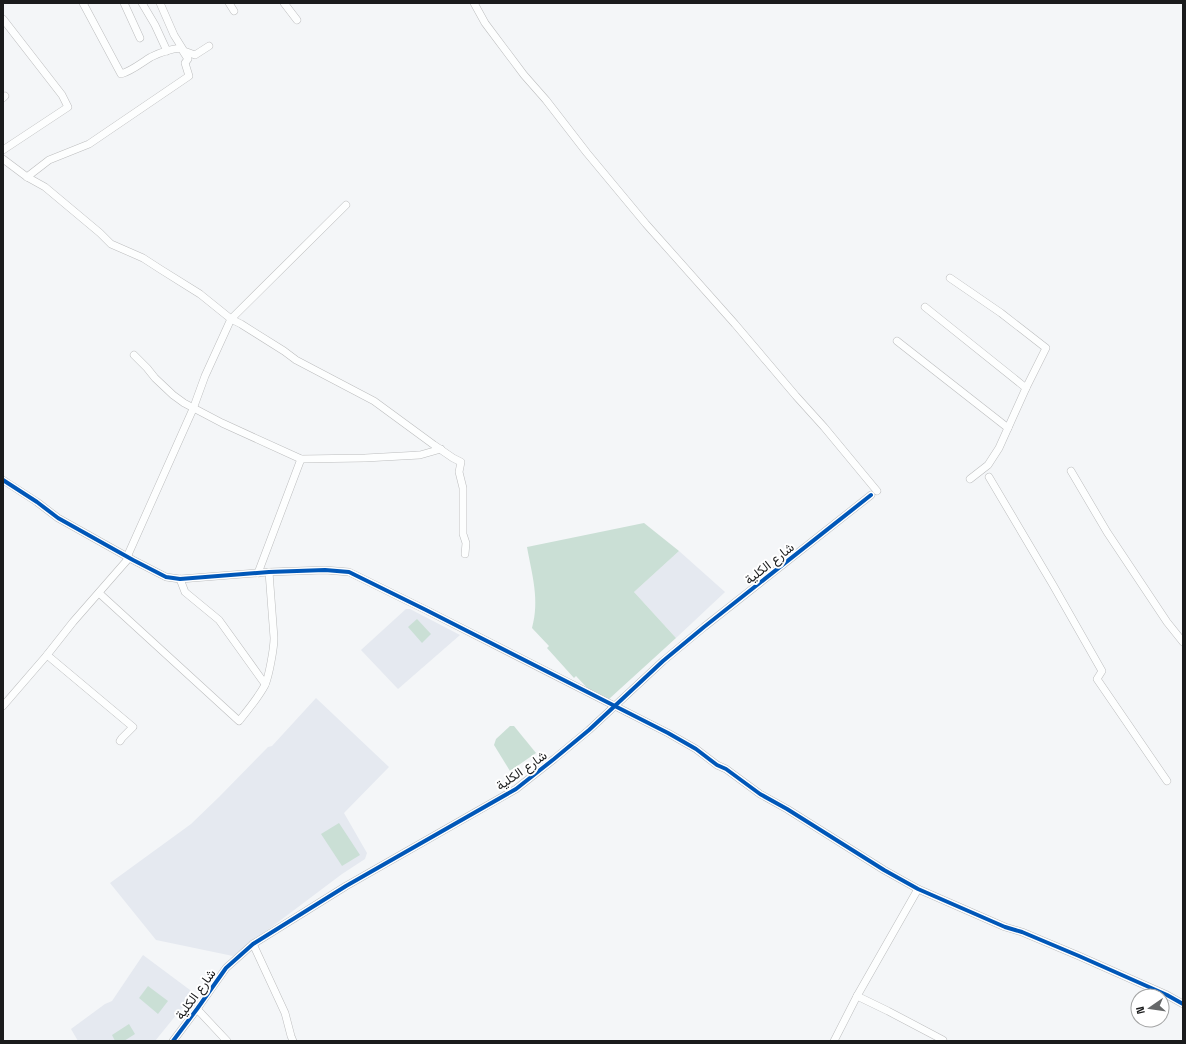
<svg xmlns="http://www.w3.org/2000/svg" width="1186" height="1044" font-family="'Space Grotesk',Vazirmatn,sans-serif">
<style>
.built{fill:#e5e9f0}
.green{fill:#cadfd5}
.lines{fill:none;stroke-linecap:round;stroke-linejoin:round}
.minor-casing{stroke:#bcbdbe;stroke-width:8}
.minor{stroke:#fdfefe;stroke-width:7}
.cycleway-casing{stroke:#fff;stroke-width:6}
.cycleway{stroke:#0057b8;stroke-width:4}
.labels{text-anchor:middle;stroke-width:4;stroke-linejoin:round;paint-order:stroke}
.street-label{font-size:13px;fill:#1a1b1c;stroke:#fff}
</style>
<rect width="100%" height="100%" fill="#f4f6f8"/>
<g class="built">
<path d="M679,551l46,41 -49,46 -42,-46z"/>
<path d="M406,609h4l50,26 -62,54 -37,-39z"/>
<path d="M316,698l73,69 -45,46 23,40 -2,6 -23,15 -109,82 -77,-16 -46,-57 81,-59 28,-27 49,-50 4,-1z"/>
<path d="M143,955l51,38 -39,48h-77l-7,-12 34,-25 7,-3z"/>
</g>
<g class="green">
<path d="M644,523l35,28 -45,41 42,46 -67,61 -19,-8 -14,-15 -2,2 -27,-30 2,-2 -17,-18c8,-28 0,-53 -5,-81z"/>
<path d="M417,619l14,15 -9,9 -14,-16z"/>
<path d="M510,726h4l22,27 -26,18 -16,-26 2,-6z"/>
<path d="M339,823l21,32 -18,11 -21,-32z"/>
<path d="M148,986l20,15 -10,13 -19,-16z"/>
<path d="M129,1024l6,10 -11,7h-9l-3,-6z"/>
</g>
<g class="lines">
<g class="minor-casing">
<g id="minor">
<path d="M124,3l16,35"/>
<path d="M142,3l13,22 12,26"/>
<path d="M160,3l14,32 10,16 11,4 14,-9"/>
<path d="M229,3l5,8"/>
<path d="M284,3l13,17"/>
<path d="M474,3l11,20 39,52 22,25 41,53 59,71 89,100 61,72 28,31 53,64"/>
<path d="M3,19l59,76 6,12 -65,43"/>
<path d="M3,98l2,-2"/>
<path d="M3,159l24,18 18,10 55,46 11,11 32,14 17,11 40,25 31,25 10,5 43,27 12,9 78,41 60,44 19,13 8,4 -2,10 4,16v46l3,9 -1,11"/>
<path d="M27,177l22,-17 40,-16 100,-68 -4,-13 3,-4 -7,-11c-10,1 -20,4 -30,9 -10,6 -19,14 -30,17l-38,-71"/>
<path d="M950,278l51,35 45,35 -20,40 -27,60 -11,17 -18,14"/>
<path d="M925,307l101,81"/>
<path d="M897,341l111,87"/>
<path d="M134,355l13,13 8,10 18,17 11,8 38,20 79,36 64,-1 55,-3 21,-6"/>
<path d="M1071,471l36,61 60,90 16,20"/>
<path d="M989,477l64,108 49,86 -5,8 70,102"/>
<path d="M3,480l34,22 21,16 75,42 33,17 14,2 89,-7 56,-2 24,2 77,38 242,123 28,16 21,16 9,4 34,25 27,15 97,61 34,19 87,38 17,5 57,24 88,39 16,9"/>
<path d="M127,557l66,-148 12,-33 26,-57 115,-114"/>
<path d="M258,573l43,-114"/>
<path d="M180,579l5,13 34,28 46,64"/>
<path d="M99,593l140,128c9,-11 19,-23 26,-36 4,-9 9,-37 9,-47l-5,-66"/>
<path d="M47,655l86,72 -11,11 -2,3"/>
<path d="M3,706l44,-51 26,-33 56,-64"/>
<path d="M253,944l32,69 6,23 2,5"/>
<path d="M857,996l31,15 55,29"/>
<path d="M197,1009l30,32"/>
<path d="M173,1041l24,-32 29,-41 27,-24 93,-58 170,-97 38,-30 35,-29 74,-69 41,-34 167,-132"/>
<path d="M834,1041l23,-45 61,-107"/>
</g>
</g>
<use href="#minor" class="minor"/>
<g class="cycleway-casing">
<g id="cycleway">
<path d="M3,480l34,22 21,16 75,42 33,17 14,2 89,-7 56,-2 24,2 77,38 242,123 28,16 21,16 9,4 34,25 27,15 97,61 34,19 87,38 17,5 57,24 88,39 16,9"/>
<path d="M173,1041l24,-32 29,-41 27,-24 93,-58 170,-97 38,-30 35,-29 74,-69 41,-34 167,-132"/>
</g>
</g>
<use href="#cycleway" class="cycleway"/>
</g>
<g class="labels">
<g class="street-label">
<text transform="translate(769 563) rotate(-38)" y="5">شارع الكلية</text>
<text transform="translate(521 770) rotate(-35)" y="5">شارع الكلية</text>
<text transform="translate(195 994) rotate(-54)" y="5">شارع الكلية</text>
</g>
</g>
<rect width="1186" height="1044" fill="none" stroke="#1a1b1c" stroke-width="8"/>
<g transform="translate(1150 1008) rotate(257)"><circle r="19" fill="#ffffff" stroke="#a3a4a4"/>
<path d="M0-3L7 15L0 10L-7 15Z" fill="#666869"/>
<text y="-6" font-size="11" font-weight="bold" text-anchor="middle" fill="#1a1b1c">N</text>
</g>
</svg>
